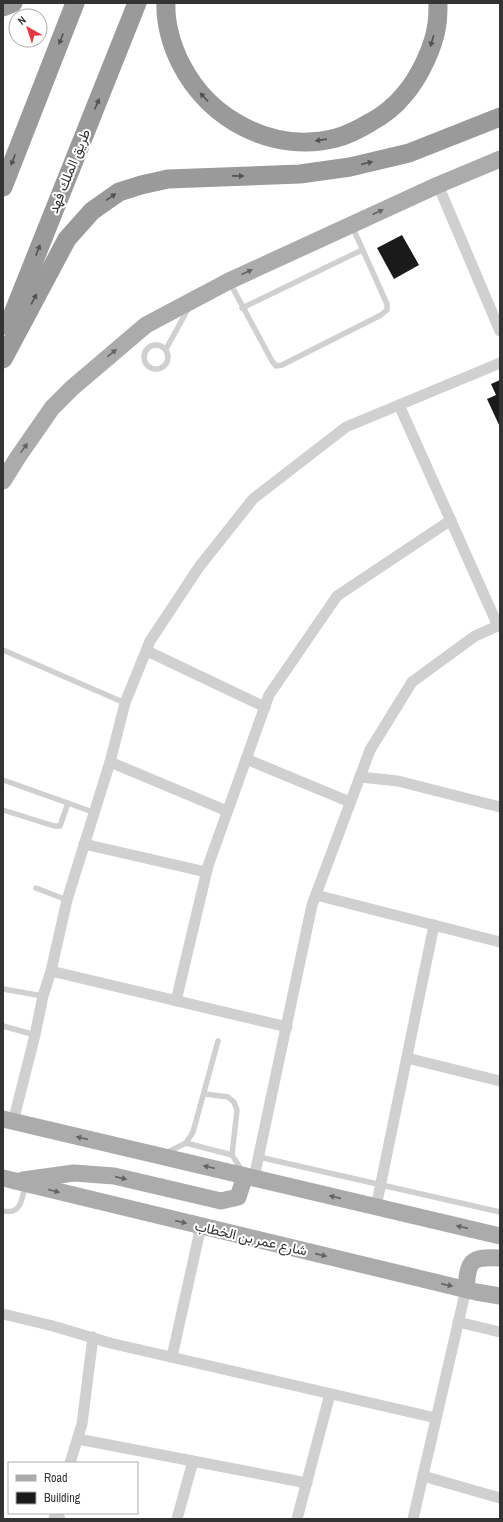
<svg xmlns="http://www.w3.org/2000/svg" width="503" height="1522" font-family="'Archivo Narrow',Vazirmatn,sans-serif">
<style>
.building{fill:#1a1a1a}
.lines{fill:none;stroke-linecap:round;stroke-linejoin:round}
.service{stroke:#d0d0d0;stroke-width:5.5}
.minor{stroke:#d0d0d0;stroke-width:11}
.primary{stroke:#ababab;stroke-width:17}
.motorway{stroke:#9a9a9a;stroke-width:19}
.oneway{fill:#525252}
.oneway2{fill:#636363}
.labels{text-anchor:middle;stroke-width:4;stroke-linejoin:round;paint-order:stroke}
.street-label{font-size:14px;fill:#333;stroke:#fff}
</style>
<rect width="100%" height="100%" fill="#fff"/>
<g class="building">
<path d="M402,235l17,30 -25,14 -17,-31z"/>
<path d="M500,380v47l-13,-28 9,-4 -5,-11z"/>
</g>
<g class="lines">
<g class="service">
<path d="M230,283l42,78 4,5 6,-1 99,-50 6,-5v-6l-35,-78"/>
<path d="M242,308l120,-58"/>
<circle cx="156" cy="357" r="12"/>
<path d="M166,349l22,-40"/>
<path d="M3,650l122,53"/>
<path d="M3,780l90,32"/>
<path d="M3,810l51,16h6l8,-23"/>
<path d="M36,888l31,12"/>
<path d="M3,989l40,7"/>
<path d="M3,1026l32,9"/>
<path d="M205,1094l23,3 6,5 3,8 -5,45 11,17"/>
<path d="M186,1143l46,12"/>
<path d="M166,1153l20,-10 7,-11 25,-91"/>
<path d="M259,1157l241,55"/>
<path d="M3,1211c18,4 19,-12 22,-25"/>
</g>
<g class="minor">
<path d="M438,185l62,146"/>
<path d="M399,405l99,221"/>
<path d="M147,651l118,56"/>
<path d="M246,759l104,43"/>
<path d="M110,762l117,49"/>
<path d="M360,777l38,4 102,26"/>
<path d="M84,844l122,28"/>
<path d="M316,895l184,47"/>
<path d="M51,971l236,56"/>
<path d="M176,1001l32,-135 61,-171 68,-99 114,-76"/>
<path d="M407,1058l93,23"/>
<path d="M13,1122l22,-87 8,-39 8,-25 16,-71 43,-138 15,-59 25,-62 49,-74 54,-68 93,-72 154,-64"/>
<path d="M254,1178l58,-273 58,-155 42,-68 63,-46 25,-11"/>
<path d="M376,1207l58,-282"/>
<path d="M3,1314l50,12 57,17 326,75"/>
<path d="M458,1322l42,10"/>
<path d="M172,1357l29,-131"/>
<path d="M78,1439l229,44"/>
<path d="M70,1463l12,-39 11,-87"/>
<path d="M423,1476l77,22"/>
<path d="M54,1518l6,1"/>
<path d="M177,1519l16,-58"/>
<path d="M297,1519l33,-125"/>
<path d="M413,1519l53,-230"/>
</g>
<g class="primary">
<path d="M3,481l15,-24 34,-49 20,-20 74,-63 83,-44 209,-96 62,-26"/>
<path d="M3,1119l497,117"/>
<path d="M3,1178l473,114 24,4"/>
<path d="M23,1180l51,-7 40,3 107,25 17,-4 7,-21"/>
<path d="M466,1289c2,-28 4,-33 34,-31"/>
</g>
<g class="motorway">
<path d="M166,3c-1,20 6,44 15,61 28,56 93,90 155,74 12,-3 25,-10 35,-16 13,-7 24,-16 33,-27 15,-17 30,-48 33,-71 1,-7 1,-14 1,-21"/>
<path d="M3,7l10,-4"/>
<path d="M3,187l72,-184"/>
<path d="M8,326l129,-323"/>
<path d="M3,359l64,-120 25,-28 27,-19 22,-7 27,-6 132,-5 50,-7 59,-14 91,-36"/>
</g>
</g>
<defs><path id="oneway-solid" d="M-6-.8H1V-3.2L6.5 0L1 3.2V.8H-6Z"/></defs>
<g class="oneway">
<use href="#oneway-solid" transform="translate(61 39) rotate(112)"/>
<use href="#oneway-solid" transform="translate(432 41) rotate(107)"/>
<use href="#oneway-solid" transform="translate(204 97) rotate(-133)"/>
<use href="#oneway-solid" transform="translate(97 104) rotate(-66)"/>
<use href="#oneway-solid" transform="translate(321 140) rotate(172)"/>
<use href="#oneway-solid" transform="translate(13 160) rotate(111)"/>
<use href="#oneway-solid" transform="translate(367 163) rotate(-13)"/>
<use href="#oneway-solid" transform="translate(238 176) rotate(1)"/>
<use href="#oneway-solid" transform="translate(111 197) rotate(-34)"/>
<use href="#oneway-solid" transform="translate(38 250) rotate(-69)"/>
<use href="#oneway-solid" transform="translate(34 299) rotate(-62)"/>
</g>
<g class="oneway2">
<use href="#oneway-solid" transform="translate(378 212) rotate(-25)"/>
<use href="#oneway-solid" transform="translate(247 272) rotate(-24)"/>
<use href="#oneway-solid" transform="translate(112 353) rotate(-40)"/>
<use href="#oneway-solid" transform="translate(24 448) rotate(-54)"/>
<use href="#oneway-solid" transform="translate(82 1138) rotate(-167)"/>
<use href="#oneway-solid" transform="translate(209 1167) rotate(-167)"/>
<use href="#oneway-solid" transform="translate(121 1178) rotate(13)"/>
<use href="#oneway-solid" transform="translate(54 1191) rotate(14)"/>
<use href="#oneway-solid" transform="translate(335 1197) rotate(-167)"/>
<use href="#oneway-solid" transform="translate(181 1222) rotate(13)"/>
<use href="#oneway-solid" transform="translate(462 1227) rotate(-167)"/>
<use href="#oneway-solid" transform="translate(321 1255) rotate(13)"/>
<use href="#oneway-solid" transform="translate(447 1285) rotate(13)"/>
</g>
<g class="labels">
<g class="street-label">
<text transform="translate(69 171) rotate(-68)" y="5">طريق الملك فهد</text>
<text transform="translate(251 1238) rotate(13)" y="5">شارع عمر بن الخطاب</text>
</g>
</g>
<rect width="503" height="1522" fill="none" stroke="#333333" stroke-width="8"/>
<rect x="8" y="1462" width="130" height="52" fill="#ffffff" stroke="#adadad"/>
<rect x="16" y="1475" width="20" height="6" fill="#ababab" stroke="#adadad"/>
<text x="44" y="1482" font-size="12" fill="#333333">Road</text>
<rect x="16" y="1492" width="20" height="12" fill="#1a1a1a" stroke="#adadad"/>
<text x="44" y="1502" font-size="12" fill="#333333">Building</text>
<g transform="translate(28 28) rotate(321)"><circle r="19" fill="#ffffff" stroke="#adadad"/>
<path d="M0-3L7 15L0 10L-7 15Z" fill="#e63946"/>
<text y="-6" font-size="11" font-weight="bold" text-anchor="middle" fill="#333333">N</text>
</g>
</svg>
